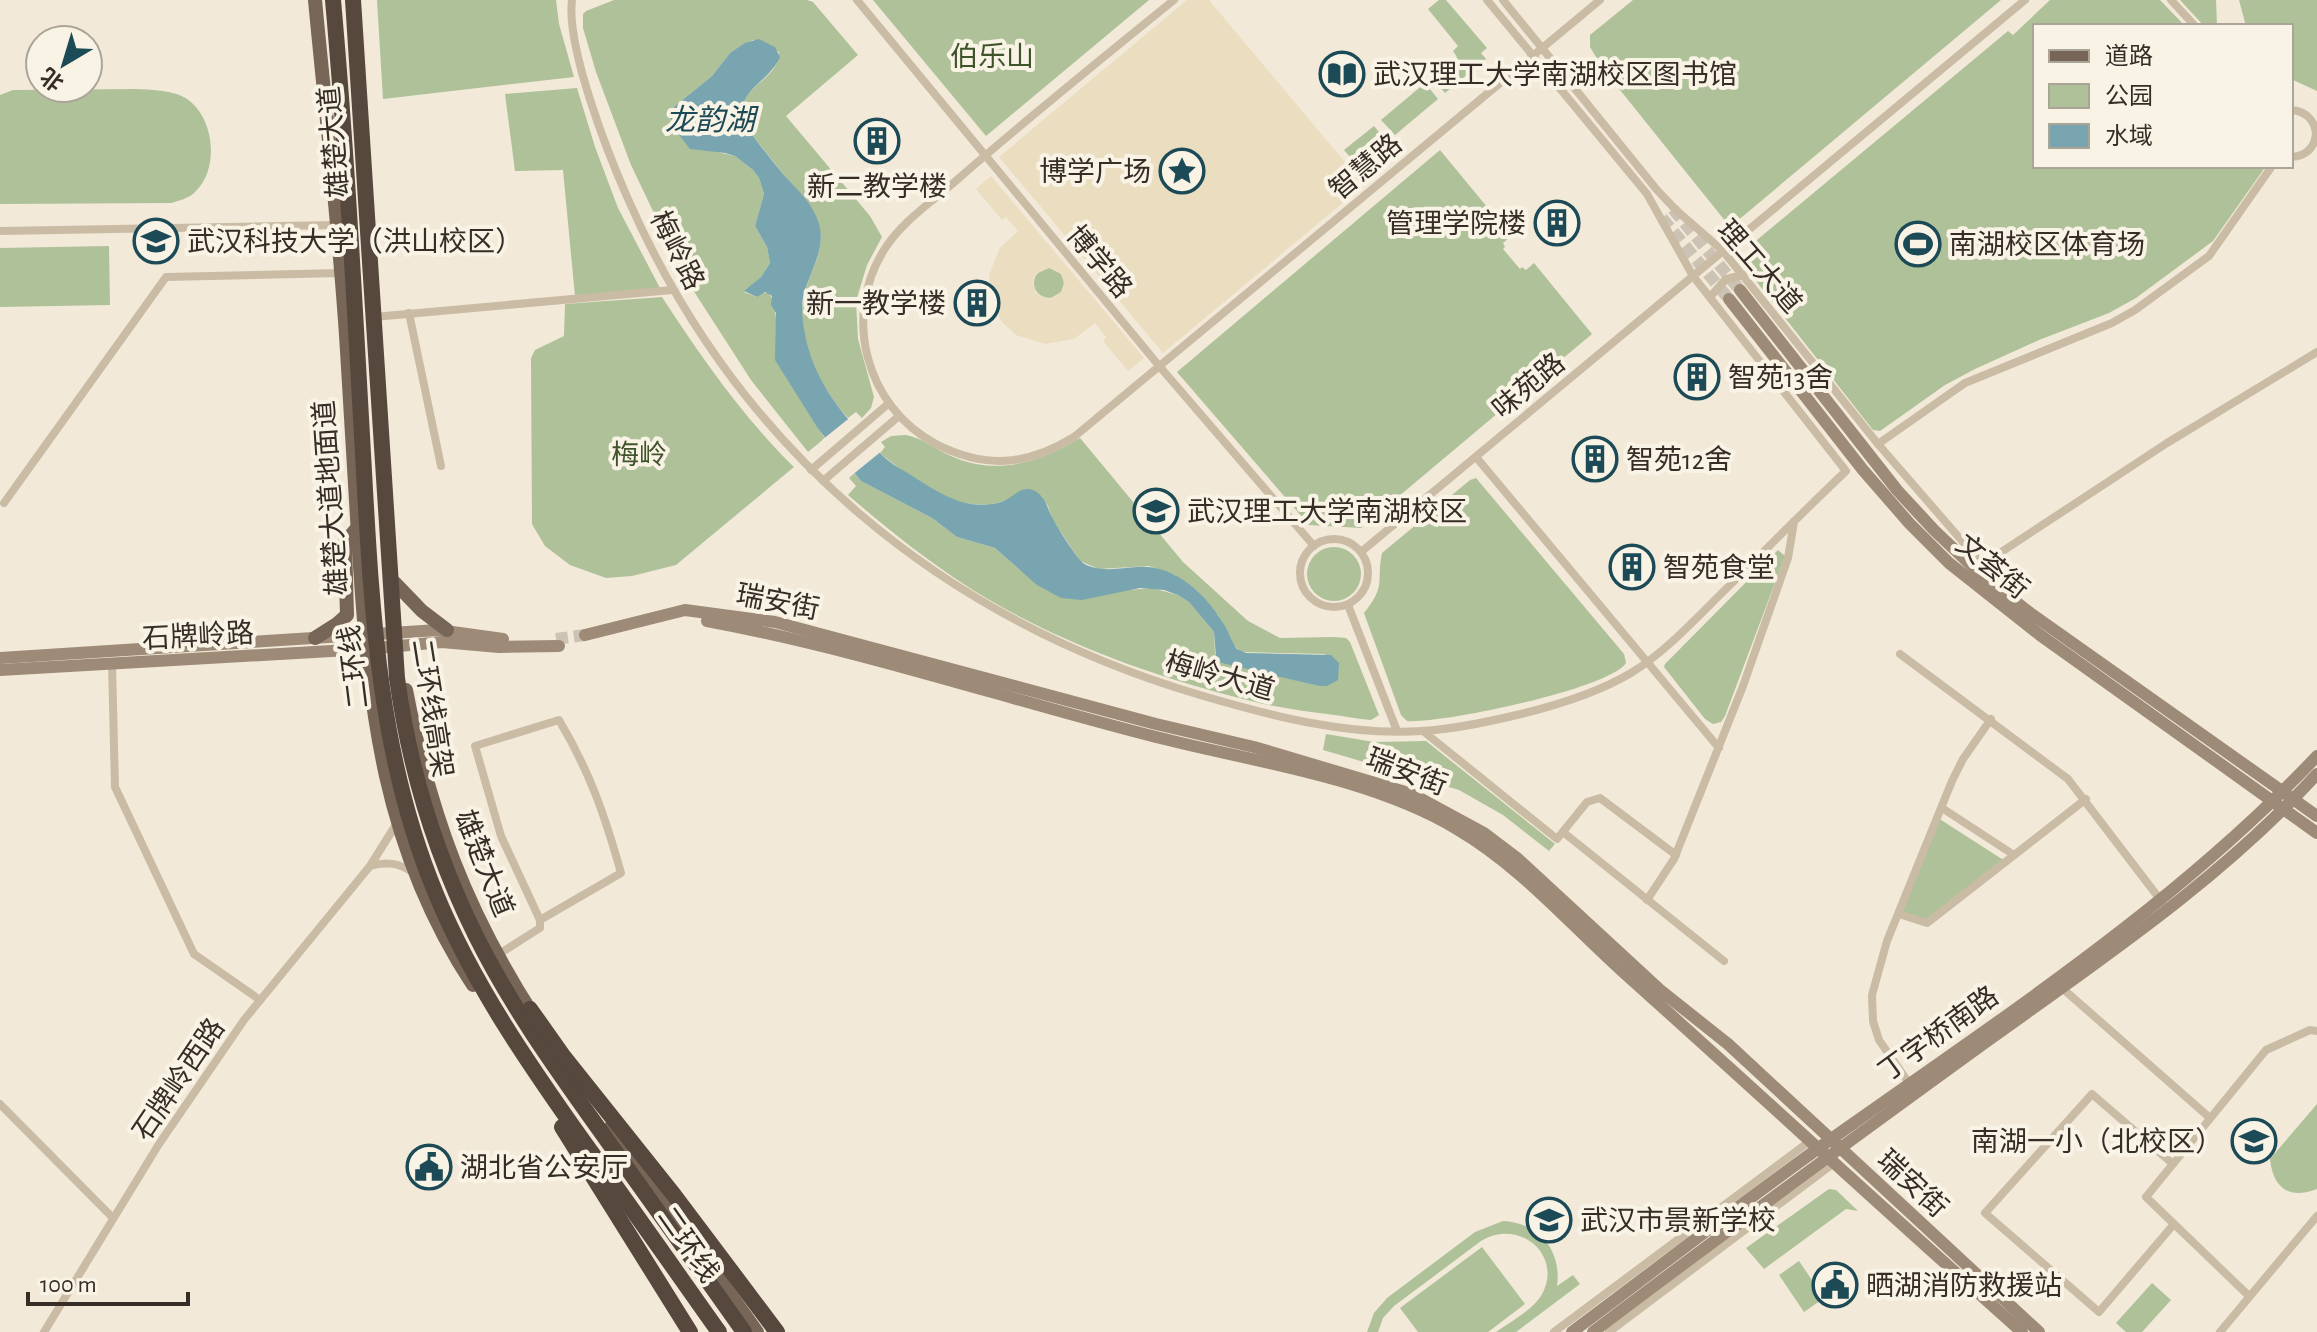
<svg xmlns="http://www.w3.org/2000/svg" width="2317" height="1332" font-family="'Alegreya Sans','Noto Sans SC',sans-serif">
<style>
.green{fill:#aec199}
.plaza{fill:#eaddc0;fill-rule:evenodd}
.water{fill:#78a5af}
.pier{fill:#f2e9d9}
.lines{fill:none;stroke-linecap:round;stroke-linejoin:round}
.secondary-tunnel{stroke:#ccc3b5;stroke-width:12;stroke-dasharray:12 6;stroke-linecap:butt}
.street{stroke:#cabba5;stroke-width:8}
.secondary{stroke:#9d8a77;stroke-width:12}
.primary{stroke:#776657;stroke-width:14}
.highway-bridge{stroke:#56483d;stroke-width:16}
.labels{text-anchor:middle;stroke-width:8;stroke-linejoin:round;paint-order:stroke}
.park-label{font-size:28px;fill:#3f542a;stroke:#f9f3e5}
.poi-label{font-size:28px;fill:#352d26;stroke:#f9f3e5;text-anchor:start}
.street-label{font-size:28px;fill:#352d26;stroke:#f9f3e5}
.water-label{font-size:30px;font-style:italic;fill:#1c4b57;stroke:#f9f3e5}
</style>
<rect width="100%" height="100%" fill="#f2e9d9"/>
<g class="green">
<path d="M377,0h179l3,24 15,53 -191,22z"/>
<path d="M614,0h193l6,2 45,53 -72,61 84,100 12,21 -15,28 -11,36 2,38 16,58 -3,11 -9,10 -6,-6 -8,6c-28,-32 -54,-77 -44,-122 4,-21 20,-42 16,-65 -4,-24 -20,-37 -35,-55 -13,-16 -26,-32 -38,-48 -21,-42 32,-43 32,-76l-26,-12 -23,13 -18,23 -37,30 -6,9 1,5 43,31 22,5 18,14 6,8 5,16 -9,32 12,21 3,16 -9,14 -17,15 13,5 4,-4h7l5,6 3,19 43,112 6,8 -17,14 -57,-72 -67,-104 -53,-111 -35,-93 -13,-44v-14l3,-3z"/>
<path d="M873,0h276l-163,136z"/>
<path d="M1439,0h7l41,48 -6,5 5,6 -41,34 -13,-16 25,-20 -4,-6 5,-5 -30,-37z"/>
<path d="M1633,0h368l-265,222h-10l-122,-152 -14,-23v-12z"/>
<path d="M2050,0h110l25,26h-150v140h231l-53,75 -77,57 -27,15 -70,27 -64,29 -30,16 -65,46 -7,-1 -128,-163 14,-12 -8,-10 257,-214 5,4z"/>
<path d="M2180,0h36l1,26h-13z"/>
<path d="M2239,0h78v91l-26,-12v-53h-45z"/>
<path d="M1425,83l13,16 -43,36 -14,-15z"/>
<path d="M577,88l18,59 23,61 42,80 -85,8 -12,-126 -48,1 -10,-77z"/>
<path d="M136,89c17,1 42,1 55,13 24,21 28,69 3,91 -5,5 -16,8 -23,10l-171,1v-109l13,-5z"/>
<path d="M1374,126l13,16 -29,24 -14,-16z"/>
<path d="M1440,150l71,86 -8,7 2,4 -2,2 17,20 2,-2 4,3 8,-7 58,71 -231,194 -52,-3 -132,-153z"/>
<path d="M109,246l1,59 -110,2v-59z"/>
<circle cx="1049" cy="283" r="15"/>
<path d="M662,297c39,60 81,120 132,170l-118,98 -44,11 -26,2 -36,-13 -25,-19 -13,-22 -1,-166 4,-8 29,-14 1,-32z"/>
<path d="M906,435c16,3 29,14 45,21 44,20 89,7 129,-18l103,124 65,59 32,17 54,-1 12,1 4,4 29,73 -8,5 -10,-1c-38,-6 -77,-9 -114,-19 -98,-24 -204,-63 -288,-119 -39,-26 -75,-55 -111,-86l8,-9 -7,-8 5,-5 7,8 71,37 25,19 38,11 24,21 108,21 25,-2 26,7 11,7 25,30 1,21 3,7 101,26 6,-32 -84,-2 -9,-9 -14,-28 -22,-25 -21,-15 -26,-9 -50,3 -19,-8 -27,-41 -5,-14 -6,-9 -11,-7c-13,5 -26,12 -41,14 -40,5 -81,-27 -110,-51l5,-6 -4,-5 10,-6z"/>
<path d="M1476,478l148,176 2,9c-17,26 -185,61 -219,58l-6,-6 -37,-102c23,-28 12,-32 18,-60l88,-73z"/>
<circle cx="1334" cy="574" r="27"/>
<path d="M1778,550l7,6 -60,160 -4,6 -8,2 -8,-5 -41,-52 1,-3z"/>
<path d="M1326,734l48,8 52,-1 129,103 -6,7 -46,-36 -44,-25 -136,-40z"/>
<path d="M1938,818l67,43 -78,62 -28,-9z"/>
<path d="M2317,1104v85c-28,11 -44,-1 -47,-30z"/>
<path d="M1829,1189l7,1 22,21 -12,-2 -82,60 -18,-21z"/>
<path d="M1503,1221c36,2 59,29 54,65l16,-11 7,9 -64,48h-20c14,-10 35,-21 45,-36 24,-40 -22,-79 -60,-55l-87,65 -11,12 -5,14h-11l7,-19 13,-15 88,-66z"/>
<path d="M1482,1247l43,57 -37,28h-70l-18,-24z"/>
<path d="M1799,1261l25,37 -20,14 -25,-37z"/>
<path d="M2152,1283l19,17 -29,32h-16l-10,-9z"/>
</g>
<g class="plaza">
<path d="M1187,0h22l155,185 -201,168 -164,-196z"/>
<path d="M991,176l153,182 -16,13 -25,-30 3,-4 -11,-14 -21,16 -29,5 -29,-9 -14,-13 -10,-18 -3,-29 11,-27 18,-17 -12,-14 -4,3 -26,-31zM1049,268l12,6 3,9 -3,9 -12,7 -13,-6 -3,-10 3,-9z"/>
</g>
<path class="water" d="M759,39l16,8 5,10c-12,28 -51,35 -33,71 12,16 24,32 37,47 14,16 29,28 35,49 7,24 -8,46 -15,69 -3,11 -2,25 0,36 8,52 41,90 78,126 10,10 23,16 35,24 27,17 51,32 84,23 11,-3 19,-17 32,-12 13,6 14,18 20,29 4,8 25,41 30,44 16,10 37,5 54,4 37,-3 68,26 86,56 6,9 8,18 14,26l9,4 85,2 8,8 -1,17 -11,6h-8l-97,-23 -6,-6 -2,-25 -25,-30 -11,-7 -14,-5 -24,-2 -58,12 -21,-2 -24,-13 -42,-37 -38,-11 -25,-19 -71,-37 -42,-51 -44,-70 1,-47 -5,-8 1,-9 -7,-4 -8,5 -13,-6 17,-14 9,-14 -3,-16 -12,-21 9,-32 -5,-16 -6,-8 -18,-14 -10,-3 -35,-4 -17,-22 -4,-12 6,-9 37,-30 18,-23 15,-10z"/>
<path class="pier" d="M852,416l31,34 -32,26 -29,-36z"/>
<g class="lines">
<g class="secondary-tunnel">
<path d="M1673,209l67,81"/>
<path d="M1662,218l67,81"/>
<path d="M556,639l29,-4"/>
</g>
<g class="street">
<path d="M572,0c-6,47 36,154 56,199 110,251 312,419 572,496 71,21 148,41 222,36 35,-2 70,-10 103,-18 36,-9 74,-21 106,-40 36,-22 66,-56 97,-86 39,-39 78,-78 118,-116l-153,-195 -46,-82 -160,-194"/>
<path d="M857,0l303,367 154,179"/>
<path d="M1174,0c-73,59 -146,118 -216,179 -25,22 -57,43 -74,71 -42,67 -18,157 52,194 49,25 91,22 138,-7l526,-437"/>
<path d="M1503,0l154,190 19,20 47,41 155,193 104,120"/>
<path d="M2171,0l24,26"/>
<path d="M2291,110c14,1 23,9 25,23 -1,15 -10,23 -25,24"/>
<path d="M0,231l336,-6"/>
<path d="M1710,297l16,-18 17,-4"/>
<path d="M409,313l32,153"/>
<path d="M374,317l298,-27"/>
<path d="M1878,444l87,-61 147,-60 23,-13 74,-54 63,-90"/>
<path d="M1476,457l243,291"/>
<path d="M811,470l77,-66"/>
<path d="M823,481l76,-65"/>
<path d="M4,503l162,-226 175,-4"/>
<circle cx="1334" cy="573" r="34"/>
<path d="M1361,552l664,-552"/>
<path d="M1980,566l187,-123 150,-91"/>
<path d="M1348,605l49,126"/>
<path d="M1900,654l168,125 94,123"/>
<path d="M112,664l3,123 79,167 66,46"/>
<path d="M1423,731l134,108 30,-37 13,-4 76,57"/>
<path d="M1942,808l72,47"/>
<path d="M397,823l-27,43c17,-5 29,-3 44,7"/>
<path d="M1563,832l161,129"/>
<path d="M1647,900l27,-41 69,-173 45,-128 6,-36"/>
<path d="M1899,914l28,9 159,-124"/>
<path d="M496,956l44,-28v-8l-39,-84 -26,-90 84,-26c31,52 46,96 62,153l-81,47"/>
<path d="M2062,988l148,130"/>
<path d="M1911,1086l-32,-46 -6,-19 -1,-26 15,-54 65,-160 11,-22 28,-40"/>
<path d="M0,1104l113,114"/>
<path d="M2173,1164l-81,-70 -107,119 114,99 75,-88"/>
<path d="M2249,1296l-103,-99 120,-147 44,-20 7,1"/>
<path d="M44,1332l115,-188 85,-124 126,-154"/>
<path d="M1554,1332l256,-191"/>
<path d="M1609,1332l225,-169"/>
<path d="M2220,1332l97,-116"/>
</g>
<g class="secondary">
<path d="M1740,290l157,200 37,40 41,39 51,41 291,206"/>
<path d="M1729,299l134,171 47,54 39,39 91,72 277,198"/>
<path d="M707,621c152,28 299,78 449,116 98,25 214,40 301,92 63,37 110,92 164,141 134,120 266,242 401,362"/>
<path d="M585,635l100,-25 90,12 381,102 98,23 158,47 72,39 33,25 143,132 68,54 311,288"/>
<path d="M0,658l438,-28 65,9"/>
<path d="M0,670l366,-21 76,-7 57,5 60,-1"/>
<path d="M1572,1332c94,-70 186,-142 282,-209 160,-113 328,-224 463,-367"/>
<path d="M1593,1332c132,-100 266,-198 400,-295 113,-81 230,-160 324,-263"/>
</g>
<g class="primary">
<path d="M315,0c11,117 25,234 32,351 4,66 8,133 12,200 10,158 24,297 114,434"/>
<path d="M395,583l27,28 25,19"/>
<path d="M315,638l22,-14 10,-9 -2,-73 13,-15"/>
<path d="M406,690c24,125 60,221 129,328"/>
<path d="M611,1127l146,205"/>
</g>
<g class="highway-bridge">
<path d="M333,0c13,145 21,291 29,436 9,156 13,312 74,458 37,90 94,172 150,251 45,62 89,125 133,187"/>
<path d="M353,0l44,678c12,89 38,175 78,256 34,69 79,132 124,195 48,67 97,135 145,203"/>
<path d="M530,1009l34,48 110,138 103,137"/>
<path d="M562,1127l128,205"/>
</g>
</g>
<defs>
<g id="library-ring" transform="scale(2.3)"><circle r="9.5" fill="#f9f3e5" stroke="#1c4b57" stroke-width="1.5"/><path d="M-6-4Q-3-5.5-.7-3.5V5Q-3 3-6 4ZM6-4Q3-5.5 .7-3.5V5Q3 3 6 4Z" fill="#1c4b57"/></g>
<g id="building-ring" transform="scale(2.3)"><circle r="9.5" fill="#f9f3e5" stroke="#1c4b57" stroke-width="1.5"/><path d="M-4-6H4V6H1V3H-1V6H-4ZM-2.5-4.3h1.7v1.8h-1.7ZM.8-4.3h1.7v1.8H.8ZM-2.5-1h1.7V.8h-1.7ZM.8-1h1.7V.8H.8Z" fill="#1c4b57"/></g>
<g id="sight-ring" transform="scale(2.3)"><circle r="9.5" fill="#f9f3e5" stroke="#1c4b57" stroke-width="1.5"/><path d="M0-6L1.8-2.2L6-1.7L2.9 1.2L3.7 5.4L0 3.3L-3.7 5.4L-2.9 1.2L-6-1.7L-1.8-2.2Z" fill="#1c4b57"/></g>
<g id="university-ring" transform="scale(2.3)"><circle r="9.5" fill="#f9f3e5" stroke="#1c4b57" stroke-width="1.5"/><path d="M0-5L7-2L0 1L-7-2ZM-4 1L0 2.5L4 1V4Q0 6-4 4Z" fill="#1c4b57"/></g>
<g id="stadium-ring" transform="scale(2.3)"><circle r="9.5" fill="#f9f3e5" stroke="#1c4b57" stroke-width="1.5"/><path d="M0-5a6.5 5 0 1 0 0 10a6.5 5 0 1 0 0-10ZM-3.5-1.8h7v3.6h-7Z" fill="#1c4b57"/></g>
<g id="school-ring" transform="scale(2.3)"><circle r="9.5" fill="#f9f3e5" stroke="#1c4b57" stroke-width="1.5"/><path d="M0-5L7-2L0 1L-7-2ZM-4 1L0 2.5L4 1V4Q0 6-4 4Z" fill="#1c4b57"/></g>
<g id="civic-ring" transform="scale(2.3)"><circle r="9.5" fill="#f9f3e5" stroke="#1c4b57" stroke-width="1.5"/><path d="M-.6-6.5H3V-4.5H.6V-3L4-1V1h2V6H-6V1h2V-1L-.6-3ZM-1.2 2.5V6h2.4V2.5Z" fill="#1c4b57"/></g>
</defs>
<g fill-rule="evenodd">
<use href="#library-ring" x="1342" y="74"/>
<use href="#building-ring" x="877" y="141"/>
<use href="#sight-ring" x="1182" y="171"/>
<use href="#building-ring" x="1557" y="223"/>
<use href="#university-ring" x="156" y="241"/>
<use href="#stadium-ring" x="1918" y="244"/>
<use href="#building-ring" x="977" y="303"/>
<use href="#building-ring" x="1697" y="377"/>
<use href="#building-ring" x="1595" y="459"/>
<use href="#university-ring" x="1156" y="511"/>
<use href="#building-ring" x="1632" y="567"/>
<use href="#school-ring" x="2254" y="1141"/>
<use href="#civic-ring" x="429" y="1167"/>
<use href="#school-ring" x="1549" y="1220"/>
<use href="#civic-ring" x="1835" y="1285"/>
</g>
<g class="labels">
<g class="park-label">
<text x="992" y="66">伯乐山</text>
<text x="639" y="464">梅岭</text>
</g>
<g class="poi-label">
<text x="1373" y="84">武汉理工大学南湖校区图书馆</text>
<text x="1151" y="181" text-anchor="end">博学广场</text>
<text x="877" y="196" text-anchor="middle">新二教学楼</text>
<text x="1526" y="233" text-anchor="end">管理学院楼</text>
<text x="187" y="251">武汉科技大学（洪山校区）</text>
<text x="1949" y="254">南湖校区体育场</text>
<text x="946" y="313" text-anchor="end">新一教学楼</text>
<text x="1728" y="387">智苑13舍</text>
<text x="1626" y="469">智苑12舍</text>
<text x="1187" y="521">武汉理工大学南湖校区</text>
<text x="1663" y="577">智苑食堂</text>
<text x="2223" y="1151" text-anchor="end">南湖一小（北校区）</text>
<text x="460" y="1177">湖北省公安厅</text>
<text x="1580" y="1230">武汉市景新学校</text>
<text x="1866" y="1295">晒湖消防救援站</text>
</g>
<g class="street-label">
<text transform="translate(333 142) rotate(-95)" y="10">雄楚大道</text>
<text transform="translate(1365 166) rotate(-40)" y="10">智慧路</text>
<text transform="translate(678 250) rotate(63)" y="10">梅岭路</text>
<text transform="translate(1100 261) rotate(50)" y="10">博学路</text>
<text transform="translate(1760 266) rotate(49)" y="10">理工大道</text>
<text transform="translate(1528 385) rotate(-40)" y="10">味苑路</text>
<text transform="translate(330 498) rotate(-94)" y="10">雄楚大道地面道</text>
<text transform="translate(1993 566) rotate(39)" y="10">文荟街</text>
<text transform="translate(778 601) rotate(11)" y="10">瑞安街</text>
<text transform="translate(198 635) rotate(-3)" y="10">石牌岭路</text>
<text transform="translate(353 667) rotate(-97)" y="10">二环线</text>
<text transform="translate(1220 675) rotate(16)" y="10">梅岭大道</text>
<text transform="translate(433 708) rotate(81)" y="10">二环线高架</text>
<text transform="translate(1407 771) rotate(21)" y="10">瑞安街</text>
<text transform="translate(485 863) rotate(68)" y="10">雄楚大道</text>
<text transform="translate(1938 1033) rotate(-36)" y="10">丁字桥南路</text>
<text transform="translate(178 1079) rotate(-56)" y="10">石牌岭西路</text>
<text transform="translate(1913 1183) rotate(43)" y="10">瑞安街</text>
<text transform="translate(689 1244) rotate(55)" y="10">二环线</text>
</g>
<g class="water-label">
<text x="710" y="130">龙韵湖</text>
</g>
</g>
<rect x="2033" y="24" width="260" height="144" fill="#f9f3e5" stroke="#aba499" stroke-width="2"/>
<rect x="2049" y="50" width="40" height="12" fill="#776657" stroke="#aba499" stroke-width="2"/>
<text x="2105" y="64" font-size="24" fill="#352d26">道路</text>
<rect x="2049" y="84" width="40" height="24" fill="#aec199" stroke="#aba499" stroke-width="2"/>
<text x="2105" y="104" font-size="24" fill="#352d26">公园</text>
<rect x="2049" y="124" width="40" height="24" fill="#78a5af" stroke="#aba499" stroke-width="2"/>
<text x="2105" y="144" font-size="24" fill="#352d26">水域</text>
<g transform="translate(64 64) rotate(218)"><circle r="38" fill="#f9f3e5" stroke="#aba499" stroke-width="2"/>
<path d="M0-6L14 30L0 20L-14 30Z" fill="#1c4b57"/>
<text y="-12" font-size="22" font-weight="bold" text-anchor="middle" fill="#352d26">北</text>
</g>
<path d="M28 1292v12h160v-12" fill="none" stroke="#352d26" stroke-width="4"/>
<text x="40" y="1292" font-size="24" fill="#352d26" stroke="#f9f3e5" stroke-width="6" paint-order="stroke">100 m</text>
</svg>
